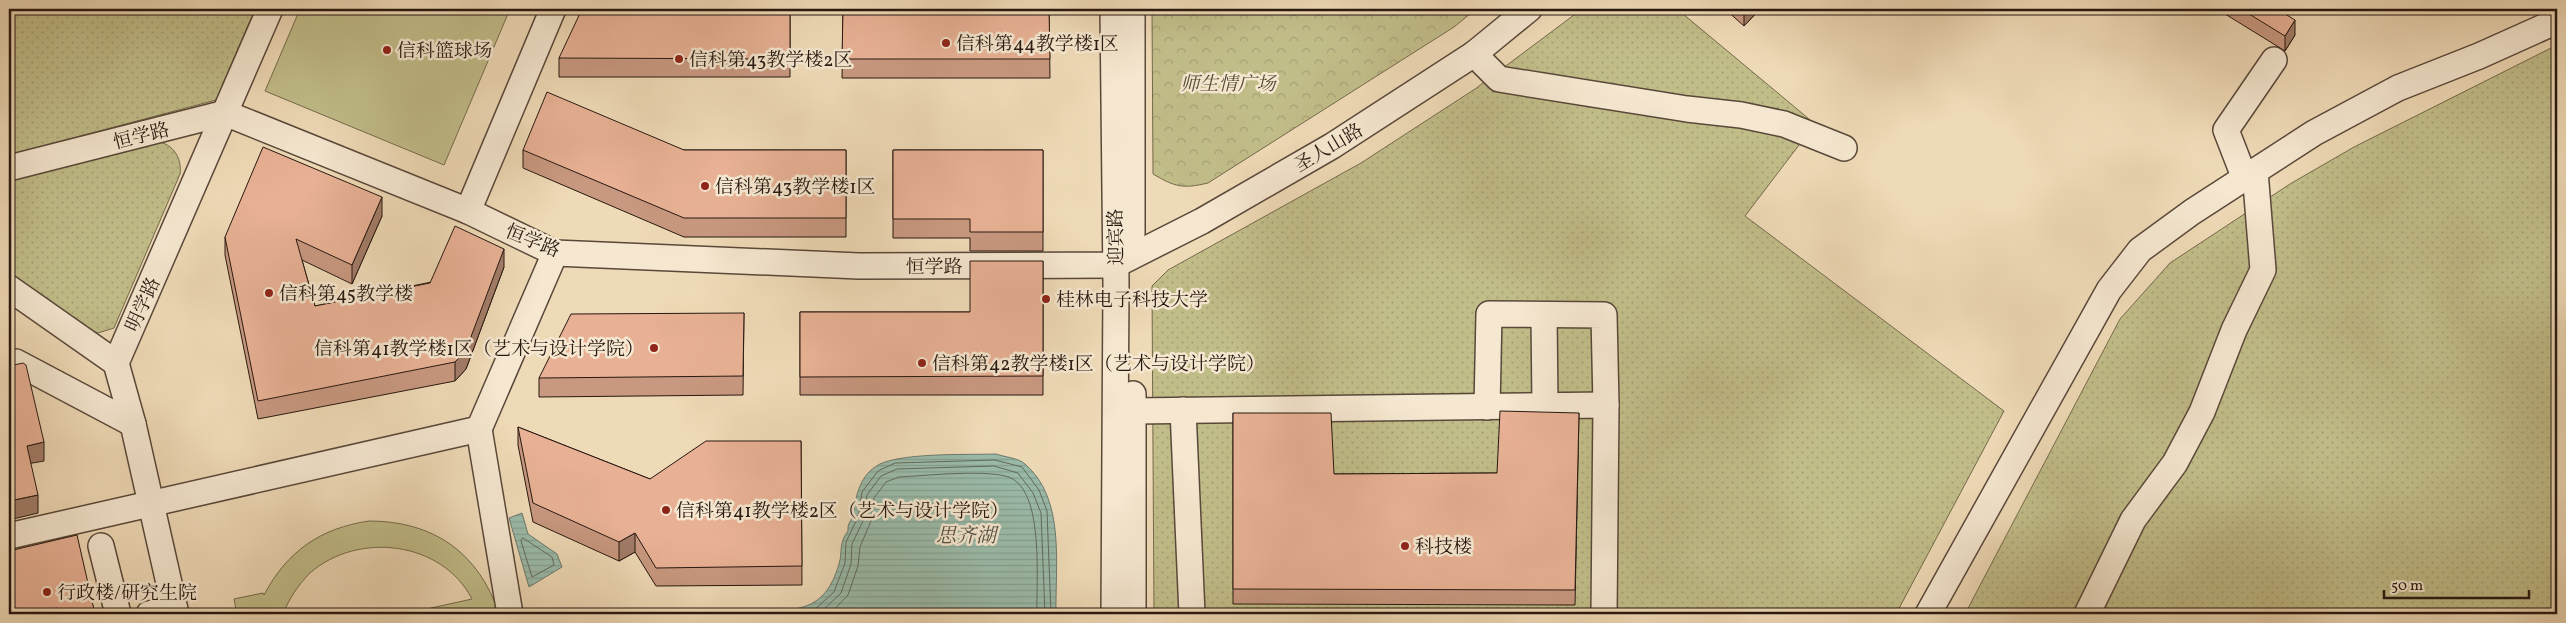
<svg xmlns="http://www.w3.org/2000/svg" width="2566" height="623" font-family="Vollkorn,'Noto Serif SC',serif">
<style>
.grass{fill:url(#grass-dots);stroke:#746a4c}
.forest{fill:url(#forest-crowns);stroke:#746a4c}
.pitch{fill:#c1bd89;stroke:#746a4c}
.water{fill:url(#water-rules);stroke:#6c7a6c}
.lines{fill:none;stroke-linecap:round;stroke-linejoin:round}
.shore{stroke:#606a5d;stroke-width:1}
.minor-casing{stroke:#59483a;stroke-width:28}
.minor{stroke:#f5e7d0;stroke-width:25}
.wall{fill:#c89880;stroke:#271810}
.shaded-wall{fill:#a27c68;stroke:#271810}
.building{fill:#e8b195;stroke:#271810}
.poi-dot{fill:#8f2418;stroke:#f5e7d0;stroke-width:2}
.labels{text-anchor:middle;stroke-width:5;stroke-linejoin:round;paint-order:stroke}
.poi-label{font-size:19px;fill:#271810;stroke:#f5e7d0;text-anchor:start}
.park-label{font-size:19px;font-style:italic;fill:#554a34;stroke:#f5e7d0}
.street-label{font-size:19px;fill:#271810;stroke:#f5e7d0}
.water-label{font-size:20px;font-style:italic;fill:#4f5146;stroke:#f5e7d0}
</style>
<defs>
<pattern id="grass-dots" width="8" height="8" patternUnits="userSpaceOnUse" patternTransform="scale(1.25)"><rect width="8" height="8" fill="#c1bd89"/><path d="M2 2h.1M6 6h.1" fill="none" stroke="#a6a275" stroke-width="1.8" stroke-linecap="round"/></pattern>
<pattern id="forest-crowns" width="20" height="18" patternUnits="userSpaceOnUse" patternTransform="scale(1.25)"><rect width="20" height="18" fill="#c1bd89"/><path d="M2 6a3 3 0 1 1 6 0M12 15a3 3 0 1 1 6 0" fill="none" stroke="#a6a275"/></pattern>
<pattern id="water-rules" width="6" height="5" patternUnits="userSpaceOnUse" patternTransform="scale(1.25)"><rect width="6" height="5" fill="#9abbaa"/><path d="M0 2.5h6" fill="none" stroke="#85a091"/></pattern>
</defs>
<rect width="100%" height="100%" fill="#efdab7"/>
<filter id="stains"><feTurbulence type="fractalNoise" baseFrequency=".004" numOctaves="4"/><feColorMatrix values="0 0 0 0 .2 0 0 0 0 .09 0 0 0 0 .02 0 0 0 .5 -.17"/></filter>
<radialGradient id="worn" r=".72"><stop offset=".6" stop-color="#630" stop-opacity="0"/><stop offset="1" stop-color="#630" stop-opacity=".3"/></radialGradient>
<g class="grass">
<path d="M9,9h246l-39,91 -207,55z"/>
<path d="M1582,9h95l138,115 -70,92 259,195 -108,203h-742l-2,-328 16,-16 193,-107 114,-74z"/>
<path d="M2557,45v569h-592l155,-295 50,-56 120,-79 64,-37z"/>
<path d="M160,142c15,4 22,18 20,32l-66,154 -16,5 -15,-6 -74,-53v-96z"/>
</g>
<path class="forest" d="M1152,9h324l-22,18 -246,156c-25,6 -33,4 -55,-9z"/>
<g class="pitch">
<path d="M300,9h210l-66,156 -179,-74z"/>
<path d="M369,521c65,0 110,32 130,93h-95l68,-15c-30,-58 -114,-68 -162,-26 -12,12 -21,26 -27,41h-46l-3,-15 29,-6 1,2c23,-44 57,-67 105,-74z"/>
</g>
<g class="water">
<path d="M996,454c8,3 23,4 29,10 41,35 30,102 31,150h-305c45,-6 73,1 88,-50 4,-13 -1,-20 9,-33 -1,-8 4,-10 5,-17 3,-17 6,-36 22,-47 19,-15 94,-12 121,-13z"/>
<path d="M522,513l6,21 29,20 5,13 -33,20 -20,-69z"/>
</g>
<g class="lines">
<g class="shore">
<path d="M523,538l29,19 2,8 -22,12 -11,-36z"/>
<path d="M790,614l23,-3 21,-19 11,-29 1,-21 12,-25 4,-25 16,-21 17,-8 100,-3 27,7 17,23 8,21 4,103"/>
<path d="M819,614l22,-21 10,-29 1,-20 12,-25 3,-24 14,-19 16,-7 97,-3 24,7 15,20 8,20 4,101"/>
<path d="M830,614l18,-19 10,-29 2,-19 11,-26 3,-23 12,-16 13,-5c23,-1 96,-9 114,2 31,19 23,102 24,135"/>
</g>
<g class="minor-casing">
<g id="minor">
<path d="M1113,9l3,274 -2,331"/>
<path d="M1132,9v225"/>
<path d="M1474,54l25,25 188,30 54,6 43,9 60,24"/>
<path d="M9,168l216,-55 243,98 87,42 304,13 256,-1 87,-44 130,-75 142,-92 55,-45"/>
<path d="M2245,179l-19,-49 48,-70"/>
<path d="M468,211l85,-202"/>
<path d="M9,288l107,75"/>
<path d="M1544,315l1,91"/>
<path d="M9,363l7,-1 117,62"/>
<path d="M1133,394v220"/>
<path d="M1487,407l2,-93 115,1 2,90"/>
<path d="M1183,410l9,204"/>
<path d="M1133,411l473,-6 -2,209"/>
<path d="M479,429l31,185"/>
<path d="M9,536l470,-107 76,-176"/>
<path d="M101,546l17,68"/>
<path d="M149,614l25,-6"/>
<path d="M176,614l-43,-190 -17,-61 154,-354"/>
<path d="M1928,614l181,-324 31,-40 52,-38 122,-79 84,-45 81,-32 78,-35"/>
<path d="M2087,614l46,-94 42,-57 27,-51 32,-82 29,-60 -8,-99"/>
</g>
</g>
<use href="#minor" class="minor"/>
</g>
<g class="wall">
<path d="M790,9v68h-231v-19z"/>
<path d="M843,9h206l1,69h-208z"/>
<path d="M1725,9h35l-16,17z"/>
<path d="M2217,9h60l18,26 -10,16z"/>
<path d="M523,150h323v87h-162l-161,-69z"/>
<path d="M893,150h150v101h-73v-13h-77z"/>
<path d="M382,216l-30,68 -50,-24 13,46 189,-39 -38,102 -11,12 -197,38 -33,-164v-18z"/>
<path d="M1043,261v134h-243v-83h170z"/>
<path d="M744,313l-1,82 -204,2v-19z"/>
<path d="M1233,413l101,61 163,-1 82,-60 -4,192 -342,-1z"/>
<path d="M518,427l132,52 151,-38 1,144 -146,1 -21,-34 -16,9 -86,-39 -15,-77z"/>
</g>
<g class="shaded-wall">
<path d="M1744,9h16l-16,17z"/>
<path d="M2295,20v15l-10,16v-15z"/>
<path d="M382,197v19l-30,68v-19z"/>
<path d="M504,249v18l-38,102 -11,12v-19z"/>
<path d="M44,442v19l-17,3v-18z"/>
<path d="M38,495v18l-29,7v-19z"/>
<path d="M635,533v19l-16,9v-19z"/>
<path d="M57,608v6h-28z"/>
</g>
<g class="building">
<path d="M582,9h208v50l-231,-1z"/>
<path d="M843,9h206l1,50h-208z"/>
<path d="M2241,9h36l18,11 -10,16z"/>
<path d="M547,92l137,58h162v68h-162l-161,-68z"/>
<path d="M263,147l119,50 -30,68 -56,-26 19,67 115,-23 25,-57 49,23 -38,101 -11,12 -197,39 -33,-164z"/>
<path d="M893,150h150v82h-73v-13h-77z"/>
<path d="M970,261h73v115l-243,1v-65h170z"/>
<path d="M744,313l-1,63 -204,2 32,-64z"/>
<path d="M23,363l3,2 18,77 -17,4 11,49 -29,6v-135z"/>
<path d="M1500,411l79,2 -4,177 -342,-1v-176h98l3,61 163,-1z"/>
<path d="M518,427l132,52 56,-38h95l1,125 -146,2 -21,-35 -16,9 -86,-39z"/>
<path d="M77,535l18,79h-37l-1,-6 -28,6h-20v-63z"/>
</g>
<g class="poi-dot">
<circle cx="946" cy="43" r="5"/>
<circle cx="387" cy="50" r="5"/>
<circle cx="679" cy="59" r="5"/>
<circle cx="705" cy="186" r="5"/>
<circle cx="269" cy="293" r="5"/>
<circle cx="1046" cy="299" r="5"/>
<circle cx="654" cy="348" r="5"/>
<circle cx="922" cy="363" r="5"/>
<circle cx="666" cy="510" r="5"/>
<circle cx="1405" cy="546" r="5"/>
<circle cx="47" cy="592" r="5"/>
</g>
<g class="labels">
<g class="poi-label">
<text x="956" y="50">信科第44教学楼1区</text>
<text x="397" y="57">信科篮球场</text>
<text x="689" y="66">信科第43教学楼2区</text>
<text x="715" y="193">信科第43教学楼1区</text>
<text x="279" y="300">信科第45教学楼</text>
<text x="1056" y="306">桂林电子科技大学</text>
<text x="644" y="355" text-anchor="end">信科第41教学楼1区（艺术与设计学院）</text>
<text x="932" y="370">信科第42教学楼1区（艺术与设计学院）</text>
<text x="676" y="517">信科第41教学楼2区（艺术与设计学院）</text>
<text x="1415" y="553">科技楼</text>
<text x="57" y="599">行政楼/研究生院</text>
</g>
<g class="park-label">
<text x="1228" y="90">师生情广场</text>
</g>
<g class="street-label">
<text transform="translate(141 135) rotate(-14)" y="7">恒学路</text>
<text transform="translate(1328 147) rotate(-31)" y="7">圣人山路</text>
<text transform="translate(1115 237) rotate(-91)" y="7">迎宾路</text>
<text transform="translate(533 240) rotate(22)" y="7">恒学路</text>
<text x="934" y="273">恒学路</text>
<text transform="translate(142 304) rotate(-66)" y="7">明学路</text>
</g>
<g class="water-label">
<text x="966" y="542">思齐湖</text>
</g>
</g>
<rect width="2566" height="623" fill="none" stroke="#efdab7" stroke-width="30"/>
<rect x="10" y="10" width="2546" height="603" fill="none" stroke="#271810" stroke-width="2.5"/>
<rect x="15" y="15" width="2536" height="593" fill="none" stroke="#271810"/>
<path d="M2384 590v8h145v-8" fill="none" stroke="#271810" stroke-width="2.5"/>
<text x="2391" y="590" font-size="15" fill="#271810" stroke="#f5e7d0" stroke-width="4" paint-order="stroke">50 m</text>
<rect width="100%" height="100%" filter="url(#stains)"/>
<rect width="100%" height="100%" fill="url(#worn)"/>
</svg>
